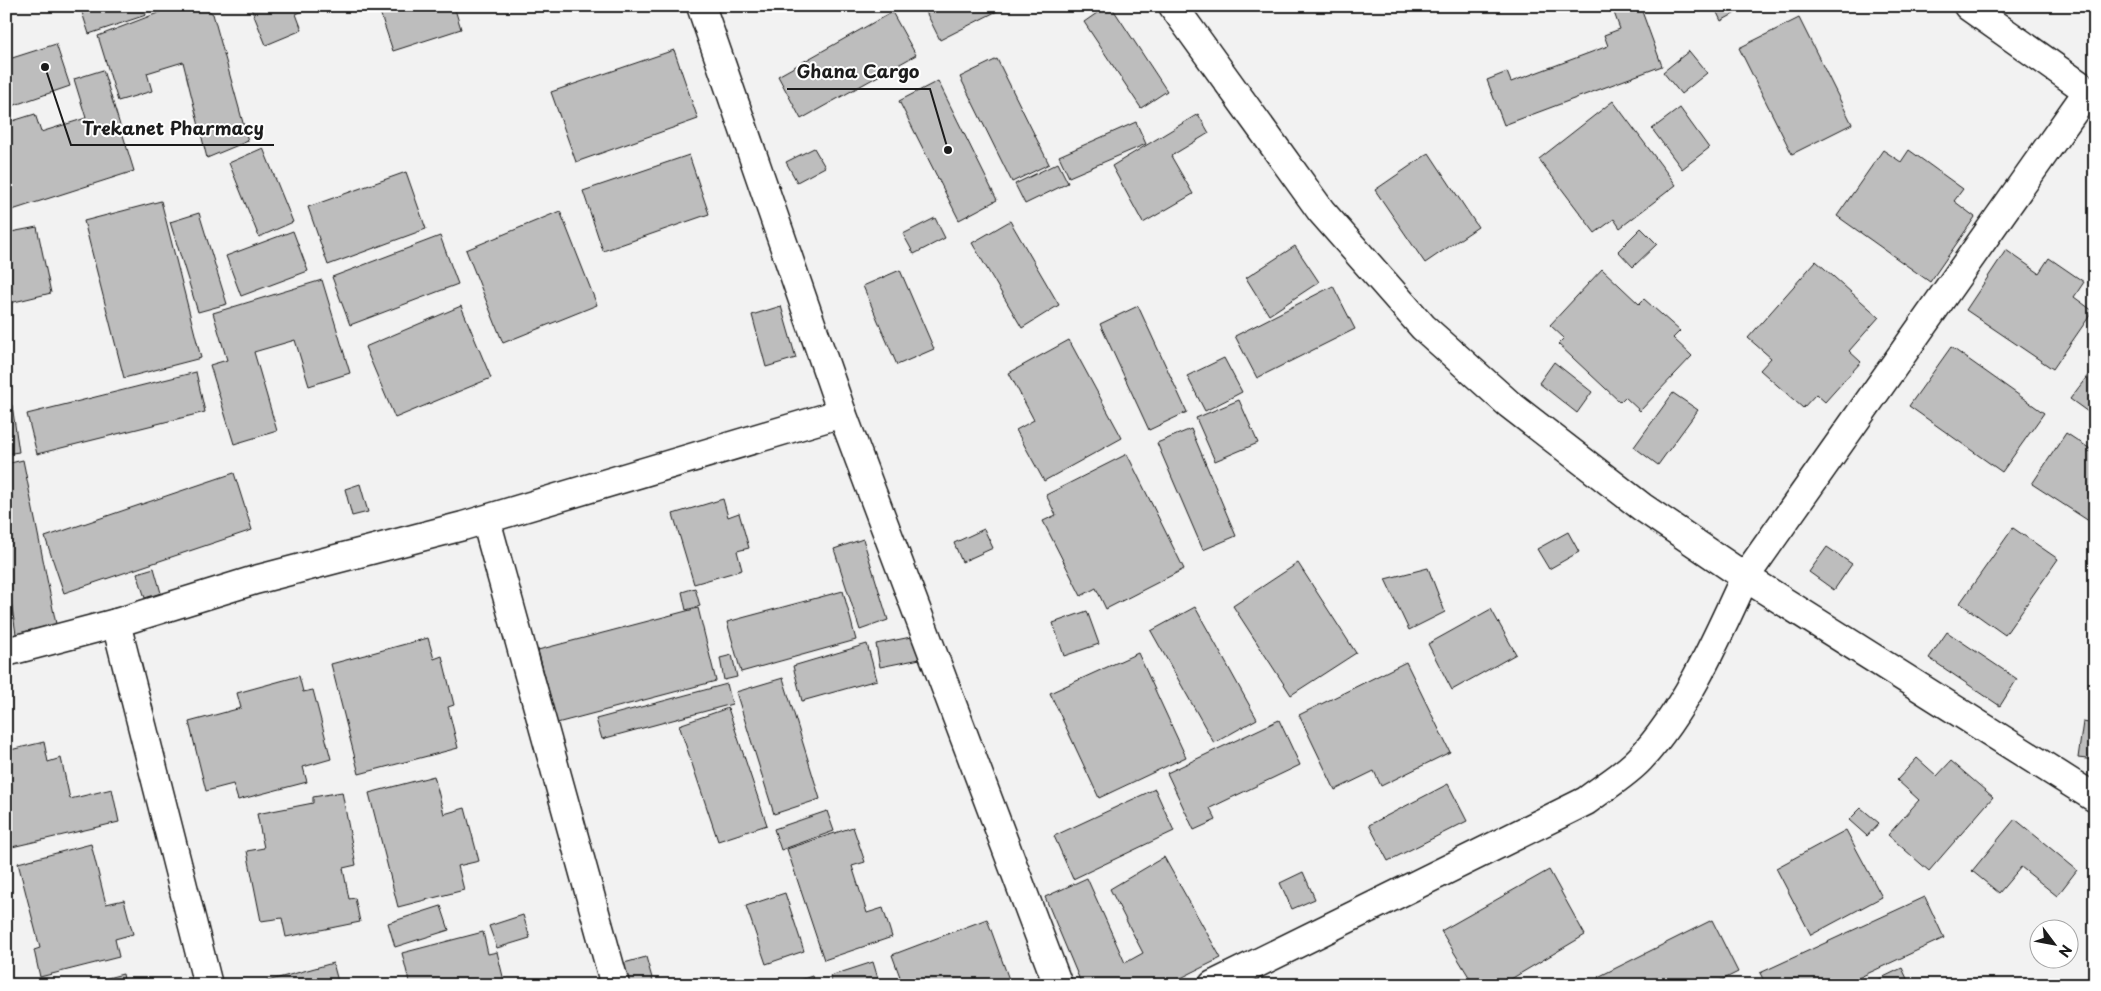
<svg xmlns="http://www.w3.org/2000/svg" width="2101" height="991" font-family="'Playpen Sans',sans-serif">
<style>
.building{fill:#bdbdbd;stroke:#1c1c1c}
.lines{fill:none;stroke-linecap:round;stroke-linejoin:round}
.minor-casing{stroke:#1c1c1c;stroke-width:31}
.minor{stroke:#fff;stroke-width:28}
.leader{fill:none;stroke:#1c1c1c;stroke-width:2}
.callout-dot{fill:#1c1c1c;stroke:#fff;stroke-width:2}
.callout-label{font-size:18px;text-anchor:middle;font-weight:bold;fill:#1c1c1c;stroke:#fff;stroke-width:4;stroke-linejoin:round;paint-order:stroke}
</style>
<rect width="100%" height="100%" fill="#f2f2f2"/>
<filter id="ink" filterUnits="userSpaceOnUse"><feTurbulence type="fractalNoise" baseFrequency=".02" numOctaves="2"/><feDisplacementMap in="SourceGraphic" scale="10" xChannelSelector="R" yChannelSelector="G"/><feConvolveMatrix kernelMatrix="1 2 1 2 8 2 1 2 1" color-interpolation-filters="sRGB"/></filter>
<g filter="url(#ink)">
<g class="building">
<path d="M80,6h64l2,9 -57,19z"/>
<path d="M176,6h27l10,8 35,127 -41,17 -24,-96 -36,11 5,18 -34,10 -20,-65z"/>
<path d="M250,6h65l-19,8 6,16 -36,15z"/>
<path d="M378,6h76l7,23 -68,22z"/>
<path d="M923,6h84l-67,34z"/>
<path d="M1107,6h4l56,85 -26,17 -57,-86z"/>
<path d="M1615,6h25l22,60 -158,59 -17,-45 20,-8 4,10 97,-36 -4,-11 16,-6 -8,-22z"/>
<path d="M1714,6h34l-27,15z"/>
<path d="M892,12l24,43 -115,64 -23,-43z"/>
<path d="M1799,18l53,106 -60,30 -53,-106z"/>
<path d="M56,44l14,42 -64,22v-48z"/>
<path d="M674,50l24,69 -122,43 -25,-70z"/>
<path d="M1689,51l18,22 -26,21 -18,-22z"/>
<path d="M997,59l52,105 -37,18 -52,-105z"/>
<path d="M103,70l31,101 -128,41v-89l29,-9 6,18 45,-14 -12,-39z"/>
<path d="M938,81l59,119 -38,20 -60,-119z"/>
<path d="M1613,101l63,84 -56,43 -6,-9 -19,14 -56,-74z"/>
<path d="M1680,108l29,40 -27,21 -30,-40z"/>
<path d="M1198,114l11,19 -38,23 22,38 -50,29 -31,-57z"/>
<path d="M1136,122l10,22 -77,33 -10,-21z"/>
<path d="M263,148l30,74 -34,15 -30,-74z"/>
<path d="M814,148l11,19 -28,15 -11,-20z"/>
<path d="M1883,150l18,12 8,-12 54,39 -9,12 21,16 -45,65 -93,-66z"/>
<path d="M1429,153l49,74 -53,36 -50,-73z"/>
<path d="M689,155l20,59 -106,37 -20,-60z"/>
<path d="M1058,163l10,20 -43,21 -10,-20z"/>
<path d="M406,172l20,57 -98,36 -20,-58z"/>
<path d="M161,201l40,157 -77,20 -40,-157z"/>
<path d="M560,211l37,94 -94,38 -37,-93z"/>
<path d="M199,213l28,91 -29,8 -28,-90z"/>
<path d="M935,218l10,20 -31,16 -11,-20z"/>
<path d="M1010,221l49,84 -37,23 -50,-85z"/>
<path d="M37,227l14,66 -41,10 -4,-16v-54z"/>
<path d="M1641,228l16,16 -24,23 -15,-16z"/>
<path d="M293,231l15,40 -67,25 -15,-40z"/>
<path d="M440,236l18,48 -108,41 -18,-48z"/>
<path d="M1295,246l24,36 -50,33 -23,-37z"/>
<path d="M2006,250l33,23 10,-15 35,24 -10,15 19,14 -40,58 -87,-59z"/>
<path d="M1816,261l63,56 -30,34 12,11 -36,40 -9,-8 -13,14 -43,-38 11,-12 -23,-20z"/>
<path d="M1602,269l37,35 5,-5 36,32 -7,7 19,18 -52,55 -15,-14 -5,5 -62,-58 6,-6 -14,-13z"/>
<path d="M900,270l34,79 -37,16 -34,-79z"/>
<path d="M322,280l28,93 -41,13 -14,-46 -41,12 23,79 -43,13 -24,-79 17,-5 -14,-47z"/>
<path d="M1333,286l22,43 -98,49 -22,-42z"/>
<path d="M461,306l30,72 -96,40 -30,-71z"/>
<path d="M781,306l15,52 -30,9 -14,-52z"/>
<path d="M1138,306l49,106 -38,18 -49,-106z"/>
<path d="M1069,340l53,98 -78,43 -28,-51 18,-10 -25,-47z"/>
<path d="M1951,347l93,66 -42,59 -93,-66z"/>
<path d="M1224,358l18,34 -37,19 -18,-35z"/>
<path d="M1554,362l38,30 -15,21 -38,-30z"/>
<path d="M2095,366v51l-25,-18z"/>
<path d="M196,372l9,40 -168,42 -10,-40z"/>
<path d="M1673,393l25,17 -40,55 -24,-18z"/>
<path d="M1239,400l19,43 -43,18 -19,-43z"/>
<path d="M12,405l7,47 -13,2v-48z"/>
<path d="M1191,429l45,107 -33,14 -46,-107z"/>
<path d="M2066,433l29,19v73l-63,-41z"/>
<path d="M1127,454l57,115 -78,40 -10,-21 -15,8 -38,-75 13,-6 -10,-20z"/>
<path d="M23,460l33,164 -40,10 -10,-66v-104z"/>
<path d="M234,473l18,57 -188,63 -19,-56z"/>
<path d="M360,484l8,28 -16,4 -7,-27z"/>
<path d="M723,499l5,18 11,-4 10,35 -12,3 5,19 -48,14 -21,-70z"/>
<path d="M2013,528l45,31 -53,76 -45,-32z"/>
<path d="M984,529l9,19 -31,14 -8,-19z"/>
<path d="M1568,532l11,20 -30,17 -12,-20z"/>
<path d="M863,539l25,81 -28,10 -26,-81z"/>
<path d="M1827,547l25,17 -18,26 -25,-18z"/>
<path d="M1298,563l58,90 -65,42 -58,-89z"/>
<path d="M154,568l7,25 -16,5 -8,-25z"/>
<path d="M1428,568l17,44 -36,18 -24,-51z"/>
<path d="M695,588l5,18 -14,4 -4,-18z"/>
<path d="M843,591l13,49 -115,32 -14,-50z"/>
<path d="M1195,607l62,112 -43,24 -63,-112z"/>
<path d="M698,608l18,73 -159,42 -19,-73z"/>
<path d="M1491,609l25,45 -64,36 -24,-46z"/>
<path d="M1087,611l12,33 -35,12 -11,-33z"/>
<path d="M1947,632l70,47 -17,27 -71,-48z"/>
<path d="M916,636l4,23 -40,8 -4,-23z"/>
<path d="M428,638l6,21 8,-3 12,49 -6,2 10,41 -99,26 -28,-110z"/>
<path d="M867,644l10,36 -75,21 -9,-35z"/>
<path d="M1138,653l48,104 -87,41 -49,-105z"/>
<path d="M732,655l5,22 -13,3 -4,-22z"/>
<path d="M1406,662l44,90 -69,34 -7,-15 -39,19 -36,-75z"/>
<path d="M299,676l4,16 10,-2 18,69 -28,8 4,15 -69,18 -5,-16 -27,7 -17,-69 52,-14 -4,-15z"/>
<path d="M783,678l37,121 -46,15 -38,-122z"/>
<path d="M727,684l5,20 -130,35 -6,-20z"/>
<path d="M728,708l39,117 -49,16 -39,-116z"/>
<path d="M1279,720l21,45 -90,43 6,12 -22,10 -27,-57z"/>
<path d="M2083,722l12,2v36l-17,-2z"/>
<path d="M44,742l4,20 13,-4 9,41 42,-10 7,33 -107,25 -6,-26v-70z"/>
<path d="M1917,758l20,18 14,-15 42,36 -64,74 -41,-36 31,-35 -22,-20z"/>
<path d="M434,776l10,38 21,-6 14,53 -21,5 6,24 -66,17 -29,-114z"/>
<path d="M1448,784l19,37 -79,40 -19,-36z"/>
<path d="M1155,789l19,42 -101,48 -19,-43z"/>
<path d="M342,792l14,73 -13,3 6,31 6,-1 5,24 -74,15 -4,-19 -21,3 -14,-70 17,-3 -7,-34 56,-11v-6z"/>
<path d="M1861,808l18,15 -12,13 -18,-16z"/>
<path d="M827,811l7,20 -53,19 -7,-21z"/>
<path d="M2015,819l62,51 -20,26 -36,-29 -22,26 -27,-22z"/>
<path d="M853,827l12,35 -13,4 15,47 16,-5 9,29 -68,23 -37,-111z"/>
<path d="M1846,830l36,67 -71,38 -35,-67z"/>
<path d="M91,844l15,60 18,-4 9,34 -18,5 4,18 -79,20 -6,-27 6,-2 -22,-85z"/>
<path d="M1164,857l57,101 -54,27h-85l-37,-88 42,-19 38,85 18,-10 -33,-64z"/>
<path d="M1549,870l36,65 -84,50h-27l-33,-54z"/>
<path d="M1303,872l12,27 -23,10 -12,-26z"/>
<path d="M785,893l19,58 -38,13 -20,-58z"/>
<path d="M1925,897l19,41 -101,47h-77l-6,-12z"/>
<path d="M441,906l8,24 -54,17 -7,-24z"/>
<path d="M523,915l7,23 -33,10 -8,-22z"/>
<path d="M987,919l24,66h-108l-11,-30z"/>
<path d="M1712,920l26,52 -26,13h-110l-4,-8z"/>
<path d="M483,932l5,22 9,-2 8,33h-95l-8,-32z"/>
<path d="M646,957l8,28h-24l-6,-22z"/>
<path d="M873,962l7,23h-47l-3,-9z"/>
<path d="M333,963l6,22h-86z"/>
<path d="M1902,968l8,17h-43z"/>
<path d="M123,974l2,11h-45z"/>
<path d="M812,976l3,9h-29z"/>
</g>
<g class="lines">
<g class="minor-casing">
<g id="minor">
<path d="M701,6l141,407 216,572"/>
<path d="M1173,6l148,205 102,116 86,77 133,103 103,70c-28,61 -58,131 -105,182 -15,16 -36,28 -54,42l-373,184"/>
<path d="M1968,6l127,90"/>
<path d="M2088,91l-343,486 350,221"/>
<path d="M486,520l129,465"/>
<path d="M116,623l92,362"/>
<path d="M6,652l110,-29 139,-43 208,-54 379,-113"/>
</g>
</g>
<use href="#minor" class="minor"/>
</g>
</g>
<path class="leader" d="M948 150L930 89H787M45 67L71 145H274"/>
<g class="callout-dot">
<circle cx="948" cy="150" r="5"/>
<circle cx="45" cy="67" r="5"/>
</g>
<g class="callout-label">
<text x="858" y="78">Ghana Cargo</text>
<text x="173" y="135">Trekanet Pharmacy</text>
</g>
<rect width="2101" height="991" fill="none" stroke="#fff" stroke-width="25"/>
<rect x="12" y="12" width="2076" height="966" fill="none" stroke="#1c1c1c" stroke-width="2" filter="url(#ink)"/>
<g transform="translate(2054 944) rotate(122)"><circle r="24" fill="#ffffff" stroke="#a4a4a4"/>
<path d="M0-4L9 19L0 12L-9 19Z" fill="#1c1c1c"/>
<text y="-8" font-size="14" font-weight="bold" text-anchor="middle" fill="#1c1c1c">N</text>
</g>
</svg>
